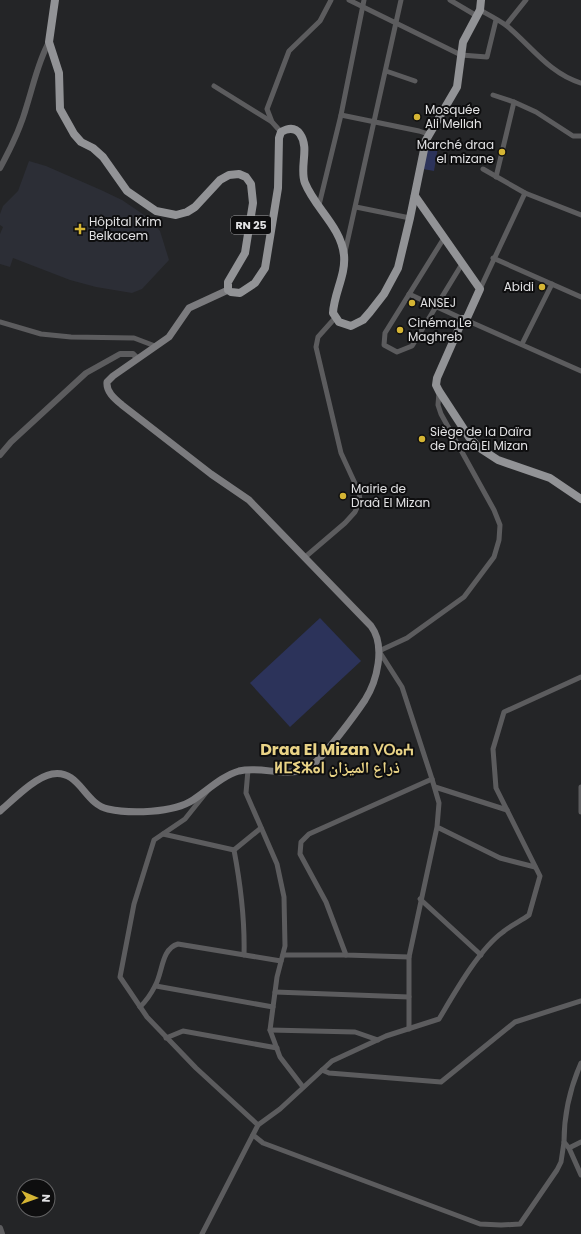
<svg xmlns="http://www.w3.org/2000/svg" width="581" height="1234" font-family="Poppins,'Noto Naskh Arabic','Noto Sans Tifinagh',sans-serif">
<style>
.built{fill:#2c2e36}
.green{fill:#2c335a}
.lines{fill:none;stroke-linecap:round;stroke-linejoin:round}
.minor{stroke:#5c5c5e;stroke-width:5}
.tertiary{stroke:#5c5c5e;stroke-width:6}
.secondary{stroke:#7b7b7e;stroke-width:7}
.primary{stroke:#929396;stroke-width:8}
.poi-dot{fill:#d5b534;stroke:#0e0e0f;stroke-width:1.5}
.labels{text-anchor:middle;stroke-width:4;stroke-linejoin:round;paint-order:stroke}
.shield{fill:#0e0e0f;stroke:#a2a2a4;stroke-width:1}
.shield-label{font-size:11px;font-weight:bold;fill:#e2e2e4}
.poi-label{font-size:12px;fill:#e2e2e4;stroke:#0e0e0f;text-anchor:start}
.district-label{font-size:16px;font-weight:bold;fill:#e9d386;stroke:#0e0e0f}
</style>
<rect width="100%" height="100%" fill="#242527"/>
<path class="built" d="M29,161l17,5 55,24 21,10 25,17 13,14 9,29 -27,29 -10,4 -36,-6 -26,-7 -57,-22 -3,9 -10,-3v-30l3,-7 -3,-2v-11l3,-8 15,-15z"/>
<g class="green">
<path d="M427,145l11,2 -4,24 -11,-2z"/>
<path d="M320,618l41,43 -71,66 -40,-44z"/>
</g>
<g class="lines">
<g class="minor">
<path d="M349,0l112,55 26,2 9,-37"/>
<path d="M450,0l27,16"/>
<path d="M480,10c9,5 19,10 27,16 24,20 43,48 74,57"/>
<path d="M506,25l20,-25"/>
<path d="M386,71l29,10"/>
<path d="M214,86l58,36"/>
<path d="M493,95l21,7"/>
<path d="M341,115l78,16 9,3"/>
<path d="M281,132l-9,-10 -5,-13 22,-58 31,-30 11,-21"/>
<path d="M483,169l42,24"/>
<path d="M496,177l18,-75 22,10 37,24h8"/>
<path d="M319,205l22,-90 23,-115"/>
<path d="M356,207l54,11"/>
<path d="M444,238l-59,95 -1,12 13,7 15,-6 50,-82"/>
<path d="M345,252l56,-252"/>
<path d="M493,258l88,39"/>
<path d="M480,289l45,-96 56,22"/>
<path d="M409,294l54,25"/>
<path d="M466,320l115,51"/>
<path d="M0,322l41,12 30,3 63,1 21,8"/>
<path d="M522,344l30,-60"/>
<path d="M304,558l41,-35 10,-11 5,-11 -1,-9 -18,-39 -25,-106 2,-10 17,-19"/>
<path d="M248,770l-2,23 31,71 7,33 1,49 -8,31 -7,53 10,27 23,30"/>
<path d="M432,779l-30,-92 -23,-36 28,-13 57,-41 30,-40 5,-17 1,-15 -6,-15 -53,-96 -3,-9 1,-13"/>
<path d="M435,787l72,23"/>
<path d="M581,787v25"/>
<path d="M209,789l-24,30 -31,21 -20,64 -14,73 27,40 49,51 62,57 22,-16 52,-48 54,-25 53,-17c15,-25 40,-70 64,-87 8,-7 18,-11 26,-17l11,-39 -44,-88 -3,-39 11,-37 77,-35"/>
<path d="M437,827l-28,130 -63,-2 -20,-53 -26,-48 1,-12 8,-8 123,-55 7,24 -2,24 63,31 35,9"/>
<path d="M163,834l71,16"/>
<path d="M420,899l61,56"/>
<path d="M244,955c1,-37 -3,-68 -10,-105l27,-22"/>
<path d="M283,955h63"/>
<path d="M409,957v72"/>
<path d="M156,986l117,21"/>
<path d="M275,992l134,5"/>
<path d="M140,1007c6,-6 11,-13 15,-21 8,-14 6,-37 23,-42l103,17"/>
<path d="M270,1030l85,2 23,8"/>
<path d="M166,1038l17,-7 94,17"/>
<path d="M581,1063c-11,25 -17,52 -17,79l5,6 12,27"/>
<path d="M322,1070l7,3 112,9 74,-60 66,-21"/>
<path d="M253,1135l10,8 217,81 21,1 19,-1 37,-54 4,-8 3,-20"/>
<path d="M569,1148l12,-6"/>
<path d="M202,1234l56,-109"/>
</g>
<g class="tertiary">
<path d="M0,168c11,-20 21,-41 27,-63 7,-22 11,-43 22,-63"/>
<path d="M0,455l11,-13 75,-69 34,-19h13l4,4"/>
<path d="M0,1228l2,6"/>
</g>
<path class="secondary" d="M0,811c13,-11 35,-34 52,-37 28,-5 32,30 56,35 22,5 65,4 85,-9 15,-10 29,-24 46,-29 24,-6 49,9 72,-5 13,-9 44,-51 54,-66 12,-19 21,-54 6,-74l-122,-126 -38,-26 -89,-69c-7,-6 -16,-13 -15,-23l6,-6 56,-39 20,-29 39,-18"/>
<g class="primary">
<path d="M55,0l-6,42 10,31 1,36 14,25 7,8 12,6 10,9 24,34 29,20 20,4 11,-3 8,-5 25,-27 9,-5 10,-1 7,3 5,7 2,19 -8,50 -17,29v8l3,2 9,1 15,-10 10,-15 13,-80 1,-50 2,-6c7,-4 14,-5 19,2 10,14 -1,34 5,49 10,25 36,44 39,72 2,20 -10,38 -11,58l6,9 12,4 12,-6 7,-8 14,-18 14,-26 12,-50 16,-78 31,-53 6,-45 17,-32 1,-10"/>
<path d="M415,196l65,93 -14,31 -3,-1 -26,59 -1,7 3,6 30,46 9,10 20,13 52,18 31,21"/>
</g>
</g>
<g class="poi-dot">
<circle cx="417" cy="117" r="4"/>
<circle cx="502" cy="152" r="4"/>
<path d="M78 223h4v4h4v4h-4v4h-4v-4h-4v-4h4z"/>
<circle cx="542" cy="287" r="4"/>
<circle cx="412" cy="303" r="4"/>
<circle cx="400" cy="330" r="4"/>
<circle cx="422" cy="439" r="4"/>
<circle cx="343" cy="496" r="4"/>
</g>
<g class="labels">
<rect class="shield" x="231" y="216" width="40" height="18" rx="3"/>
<g class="shield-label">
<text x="251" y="229">RN 25</text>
</g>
<g class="poi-label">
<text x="425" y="114">Mosquée<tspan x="425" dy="14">Ali Mellah</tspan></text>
<text x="494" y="149" text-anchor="end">Marché draa<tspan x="494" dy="14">el mizane</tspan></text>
<text x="89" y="226">Hôpital Krim<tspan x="89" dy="14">Belkacem</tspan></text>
<text x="534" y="291" text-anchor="end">Abidi</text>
<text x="420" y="307">ANSEJ</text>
<text x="408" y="327">Cinéma Le<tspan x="408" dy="14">Maghreb</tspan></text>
<text x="430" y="436">Siège de la Daïra<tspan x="430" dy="14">de Draâ El Mizan</tspan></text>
<text x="351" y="493">Mairie de<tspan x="351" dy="14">Draâ El Mizan</tspan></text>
</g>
<g class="district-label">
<text x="337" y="755">Draa El Mizan ⴸⵔⴰⵄ<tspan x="337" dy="18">ⵍⵎⵉⵣⴰⵏ ذراع الميزان</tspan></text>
</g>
</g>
<g transform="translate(36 1198) rotate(92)"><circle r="19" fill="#0e0e0f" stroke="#636364"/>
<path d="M0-3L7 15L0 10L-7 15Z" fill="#d5b534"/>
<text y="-6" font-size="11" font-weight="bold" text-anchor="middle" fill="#e2e2e4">N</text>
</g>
</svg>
